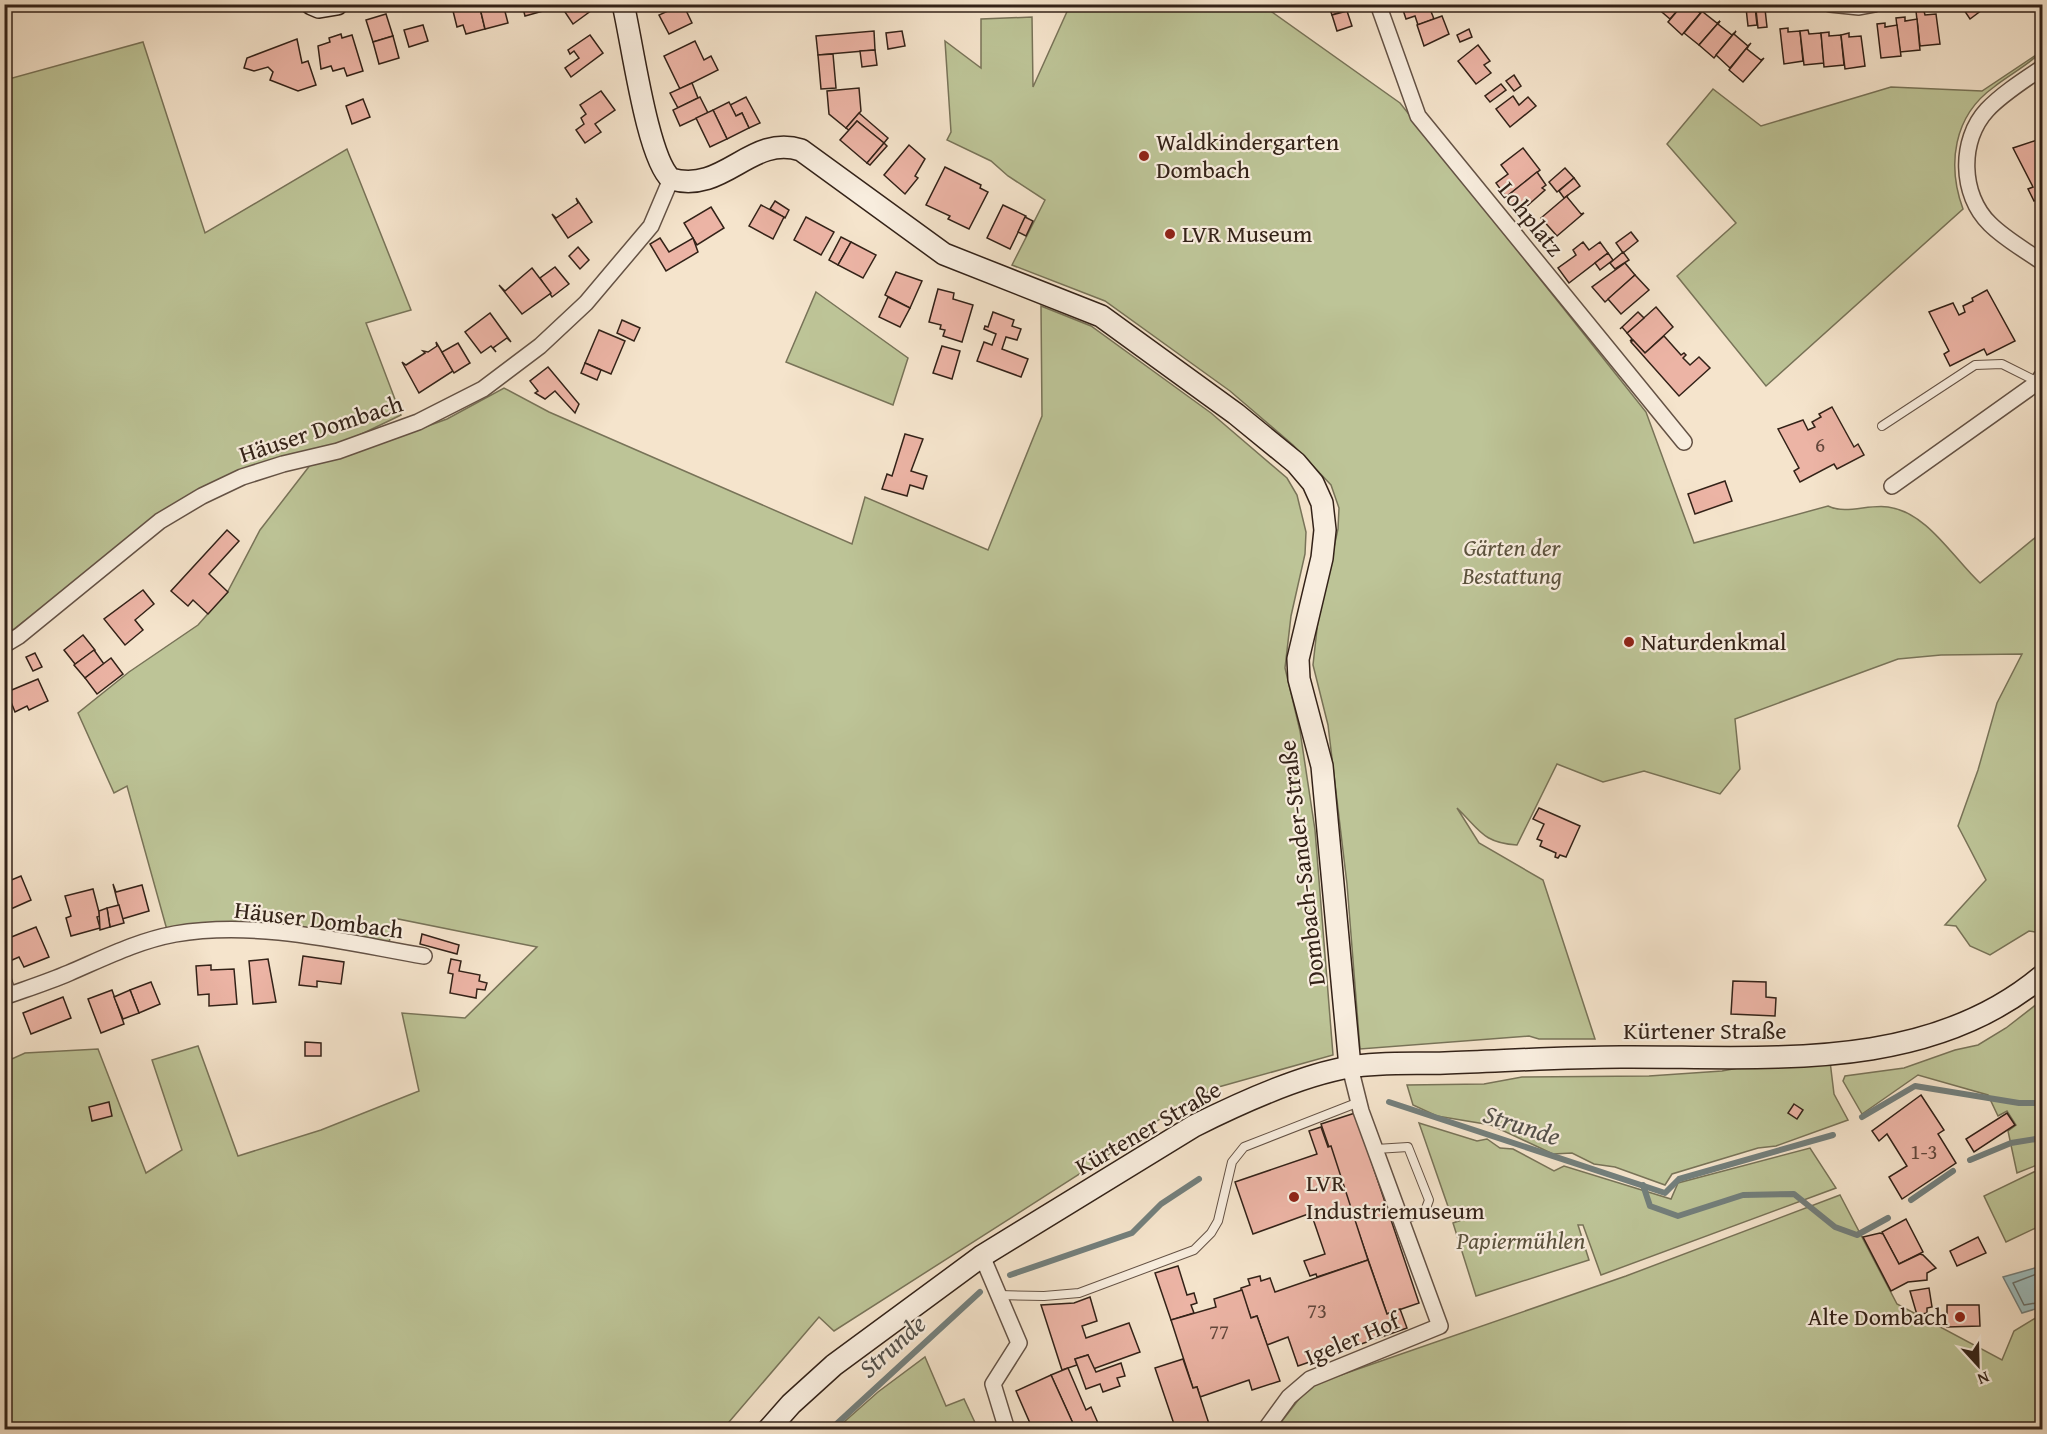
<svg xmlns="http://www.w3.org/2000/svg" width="2047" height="1434" font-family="'Gentium Book Plus',serif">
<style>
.green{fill:#bdc497;stroke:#787358;stroke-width:1.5}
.water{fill:#9dbdbe;stroke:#737f7c;stroke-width:1.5}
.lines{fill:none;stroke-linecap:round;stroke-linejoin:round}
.shore{stroke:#68706b;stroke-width:1.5}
.stream{stroke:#737f7c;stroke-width:6}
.building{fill:#ecb4a5;stroke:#332218;stroke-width:1.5}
.lane-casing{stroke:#645245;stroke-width:10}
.street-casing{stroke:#645245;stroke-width:18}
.secondary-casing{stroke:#332218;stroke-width:24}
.lane{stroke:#f8edde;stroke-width:8}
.street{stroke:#f8edde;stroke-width:15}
.secondary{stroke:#f8edde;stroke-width:21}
.poi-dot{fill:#8f2418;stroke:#f8edde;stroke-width:2}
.labels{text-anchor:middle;stroke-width:4.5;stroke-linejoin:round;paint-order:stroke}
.number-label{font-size:21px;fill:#61463b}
.poi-label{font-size:24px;fill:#332218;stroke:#f8edde;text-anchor:start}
.street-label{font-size:24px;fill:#332218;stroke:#f8edde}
.park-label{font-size:24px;font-style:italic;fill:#5c533e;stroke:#f8edde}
.water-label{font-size:26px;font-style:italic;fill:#53504a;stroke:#f8edde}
</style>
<rect width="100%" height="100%" fill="#f5e4cc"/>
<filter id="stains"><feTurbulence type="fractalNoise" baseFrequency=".00333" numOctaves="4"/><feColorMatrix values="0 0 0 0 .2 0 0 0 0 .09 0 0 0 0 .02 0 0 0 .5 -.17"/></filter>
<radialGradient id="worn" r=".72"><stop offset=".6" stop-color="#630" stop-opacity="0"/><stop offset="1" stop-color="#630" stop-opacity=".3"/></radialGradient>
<g class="green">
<path d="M1070,5h192l138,98 246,309 48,131 134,-37c18,9 40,-2 60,1 39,5 65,51 92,76l62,-51v401l-13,-2 -39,24 -20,-9 -14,-20 -11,-1 41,-45 -28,-54 20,-56 19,-67 25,-49 -81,1 -43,4 -163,60 5,50 -20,25 -76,-23 -41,11 -46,-18 -40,81c-34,-2 -37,-15 -60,-37l22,35 64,37 52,159h-56l-10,-3 -169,13 -13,-165 -19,-159 -15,-60 5,-45 20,-91 1,-21 -8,-23 -38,-40 -63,-54 -125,-90 -93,-36 33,-65 -37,-24 -17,-15 -44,-21 4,-8 -6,-91 36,27v-49l51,-2 1,70z"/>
<path d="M143,42l62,191 142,-84 64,161 -45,13 35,92 -56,27 -184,73 -156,121v-556z"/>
<path d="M2042,51c-12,13 -33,24 -48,36 -41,29 -47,78 -31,122l-197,177 -89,-110 59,-53 -69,-79 46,-55 48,37 130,-39 91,4z"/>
<path d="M816,292l92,66 -15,47 -107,-43z"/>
<path d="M1041,306l50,20 120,87 76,65 10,17 9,37 -1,22 -14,62 -6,52 15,63 15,99 18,225 -118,33 -83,47 -26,22 -272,174 -15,-14 -96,112 -718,1v-368l20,-9 73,-4 48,124 36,-23 -30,-90 46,-14 40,110 83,-26 98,-39 -17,-78 63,5 72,-71 -144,-29 -4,26 -222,-14 -40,-144 -13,7 -36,-80 51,-41 69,-47 30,-34 32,-61 51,-66 29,-6 107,-39 57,-31 45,24 303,132 13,-47 123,53 54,-134z"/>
<path d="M2042,1000v163l-25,10 -9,-42 8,-6 -9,-14 -9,5 -10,-21 -70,-20 -56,39 -19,-33 2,-5 59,-8 51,-18 23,-5 28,-17z"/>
<path d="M1830,1061l4,33 14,26 -72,26 -18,2 -86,26 -7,11 -50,-18 -21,-3 -22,-11 -19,1 -62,-29 -54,-9 -24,-11 -6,-20 77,-1 38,-7 127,-1 73,-5 43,-8z"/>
<path d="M1419,1123l58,18 10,-2 13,9 13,1 41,22 10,-5 107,33 7,-16 132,-35 26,40 -235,87 -18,-50h-5l11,35 -113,36 -23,-73 28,-10 -18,-2 -12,4z"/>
<path d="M2042,1168v57l-36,17 -22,-46z"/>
<path d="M1840,1195l57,109 105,56 12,-29 28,-17v115l-767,1 34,-44 317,-110z"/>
<path d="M925,1357l21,49 18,-7 14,30 -143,1 43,-38z"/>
</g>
<path class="water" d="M2042,1266v41l-20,6 -19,-36z"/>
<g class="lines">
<path class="shore" d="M2042,1272l-29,11 11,22 18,-3"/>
<g class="stream">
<path d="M1389,1102l276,91 14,-14 154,-44"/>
<path d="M1862,1117l53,-31 104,17h23"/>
<path d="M1970,1160l41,-17 31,-5"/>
<path d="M1643,1185l7,21 28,10 65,-21 51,-1 41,33 22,8 31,-17"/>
<path d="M1911,1200l42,-29"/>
<path d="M1010,1275l122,-42 29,-29 38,-25"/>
<path d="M830,1430l150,-138"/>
</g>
</g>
<g class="building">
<path d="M455,4h24l6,25 -19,5 -3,-9 -6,2 -4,-16 3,-1z"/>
<path d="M479,4h24l5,19 -23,6z"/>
<path d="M522,4h76l1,1 -26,19 -12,-18 -36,10z"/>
<path d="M683,4l9,19 -23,11 -10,-19z"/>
<path d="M832,4h50v3l-50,4z"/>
<path d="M1328,4h25l1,4 -22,7z"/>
<path d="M1409,4h19l6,15 -16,6 -3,-9 -9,3 -4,-12z"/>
<path d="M1657,4h26l-13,15 -14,-12z"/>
<path d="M1683,4h7l10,9 3,-3 -21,25 -14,-13z"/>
<path d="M1960,4h30l-20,15z"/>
<path d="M1755,7l2,18 -9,1 -2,-18z"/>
<path d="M1705,8l-2,4 14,11 3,-2 -21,24 -15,-12z"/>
<path d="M1765,9l2,18 -9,1 -2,-18z"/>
<path d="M1347,11l5,15 -15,5 -5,-16z"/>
<path d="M1916,11h8l1,4 11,-1 4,30 -20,2z"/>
<path d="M386,14l7,22 -20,6 -7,-22z"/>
<path d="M1442,16l7,18 -25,12 -7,-21z"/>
<path d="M1905,17v4l12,-2 3,31 -20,2 -4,-34z"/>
<path d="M1720,21l-2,3 14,11 2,-2 -20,25 -15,-13z"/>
<path d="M1885,23v4l12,-2 4,31 -20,2 -4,-34z"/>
<path d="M423,25l5,16 -19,6 -5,-17z"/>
<path d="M1788,28v4l12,-1 3,30 -19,3 -4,-35z"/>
<path d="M1469,29l3,8 -12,5 -3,-7z"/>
<path d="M1808,30l1,4 12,-1 3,30 -20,2 -4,-34z"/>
<path d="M874,31l1,19 -57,5 -2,-19z"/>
<path d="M902,31l3,15 -17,3 -2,-16z"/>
<path d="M1736,31l-2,3 14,12 3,-3 -21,25 -14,-13z"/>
<path d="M1829,32v4l12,-1 3,30 -20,2 -3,-34z"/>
<path d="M1849,33v4l12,-1 4,30 -20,3 -4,-34z"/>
<path d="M341,34l1,4 10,-3 11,36 -16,5 -3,-8 -11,3 -2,-5 -10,3 -3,-23 12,-4 -1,-4z"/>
<path d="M590,35l13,18 -32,24 -6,-9 14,-10 -5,-7 -4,3 -2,-4z"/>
<path d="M393,36l6,22 -20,6 -6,-22z"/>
<path d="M297,39l5,24 6,-2 8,24 -18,6 -28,-11 3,-8 -5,-5 -14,4 -10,-3 3,-10z"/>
<path d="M695,41l9,19 7,-4 7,14 -38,19 -16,-33z"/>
<path d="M1478,45l12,16 -6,4 7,8 -15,11 -18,-23z"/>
<path d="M1749,45l-2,4 14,11 3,-2 -21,24 -14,-12z"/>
<path d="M875,50l2,15 -15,2 -2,-16z"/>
<path d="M833,54l3,34 -15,1 -3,-34z"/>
<path d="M1514,75l7,11 -7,5 -8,-10z"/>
<path d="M692,83l6,15 -20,10 -8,-15z"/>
<path d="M1501,84l5,6 -16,12 -5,-6z"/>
<path d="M859,88l2,23 -15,17 -17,-14 -2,-23z"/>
<path d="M601,91l14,19 -20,14 6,8 -16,11 -9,-13 8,-6 -3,-6 5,-4 -6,-9z"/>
<path d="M1513,96l6,9 9,-8 8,9 -26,21 -14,-18z"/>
<path d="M700,97l8,16 -28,13 -7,-16z"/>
<path d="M746,97l14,26 -11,5 -7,-15 -6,3 -6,-11z"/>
<path d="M363,99l7,18 -18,7 -6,-18z"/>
<path d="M729,102l7,14 6,-3 7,15 -22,11 -14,-29z"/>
<path d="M713,110l14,29 -17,8 -14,-29z"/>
<path d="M859,113l29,25 -4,5 -27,-22 -8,9 -3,-2z"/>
<path d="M857,121l27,22 -17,20 -27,-23z"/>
<path d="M2037,140l5,11v46l-8,4 -6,-12 5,-2 -20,-39z"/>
<path d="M884,143l3,3 -17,19 -3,-2z"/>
<path d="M909,145l16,14 -10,17 3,2 -13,16 -21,-19z"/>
<path d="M1523,148l17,22 -34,27 -10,-14 12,-9 -7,-9z"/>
<path d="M945,167l36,18 -1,3 8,4 -19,37 -21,-10 2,-3 -24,-11z"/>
<path d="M1565,168l9,10 -17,14 -8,-10z"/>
<path d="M1537,172l9,13 -4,3 3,2 -19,17 -9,5 -11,-15z"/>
<path d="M1574,178l6,8 -16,12 -5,-7z"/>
<path d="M1568,195l-1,2 14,17 3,-1 -27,23 -16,-18z"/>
<path d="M576,198l16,24 -24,16 -16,-24 4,4 22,-15z"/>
<path d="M775,201l14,9 -4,8 -15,-9z"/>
<path d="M761,205l23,12 -11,22 -24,-13z"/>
<path d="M1003,205l23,11 -16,33 -23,-11z"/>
<path d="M711,207l13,21 -27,17 -13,-22z"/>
<path d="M806,217l28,15 -13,23 -27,-15z"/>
<path d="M1025,217l8,4 -7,15 -8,-4z"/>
<path d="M1631,232l7,9 -15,12 -7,-10z"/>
<path d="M841,237l10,5 -13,23 -9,-5z"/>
<path d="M660,238l9,14 24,-14 5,14 -32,19 -16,-27z"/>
<path d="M851,242l25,13 -13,23 -25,-13z"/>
<path d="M1583,242l6,8 11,-8 8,11 -39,30 -11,-15 18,-13 -3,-5z"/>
<path d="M578,247l11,13 -9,9 -11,-13z"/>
<path d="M1623,252l6,8 -14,9 -5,-6z"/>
<path d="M1608,253l5,7 -13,10 -5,-7z"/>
<path d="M1625,263l10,12 -30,27 -13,-15z"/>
<path d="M555,267l14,17 -17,13 -12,-19z"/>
<path d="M532,268l19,25 -29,21 -23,-29 6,6z"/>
<path d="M896,272l26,9 -12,27 -25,-13z"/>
<path d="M1635,275l14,15 -28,24 -13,-15z"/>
<path d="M938,289l16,4 -1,6 20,6 -11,37 -19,-6 2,-6 -5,-1 1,-4 -12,-3z"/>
<path d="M1987,290l28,51 -28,14 -3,-6 -34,17 -6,-12 5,-3 -20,-39 24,-9 6,12 6,-3 -2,-6 10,-5 -1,-3z"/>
<path d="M888,297l22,11 -10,19 -21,-10z"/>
<path d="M1656,307l17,20 -28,26 -12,-13 -3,1 2,-2 -5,-6z"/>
<path d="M993,312l21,8 -2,6 9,3 -4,11 -11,-3 -4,12 26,10 -7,18 -44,-16 7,-19 8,3 4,-11 -12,-5 1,-3 3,1z"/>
<path d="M1638,312l6,6 -17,15 -5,-6 -2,2z"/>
<path d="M490,313l21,29 -4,-4 -14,10 3,4 -5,-6 -10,7 -16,-21z"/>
<path d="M622,320l18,8 -6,13 -17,-8z"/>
<path d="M599,330l26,11 -14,33 -26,-11z"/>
<path d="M1664,336l17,19 3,-2 2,2 -3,3 7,7 9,-8 11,11 -31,28 -48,-54 2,-2 12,13z"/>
<path d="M436,342l17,29 -34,22 -17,-31 4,3 19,-12 -2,-2 5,1 9,-6z"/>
<path d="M458,343l12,20 -16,10 -12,-21z"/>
<path d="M942,346l18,5 -8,28 -19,-6z"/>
<path d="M585,363l16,7 -4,10 -16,-7z"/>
<path d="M548,367l31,37 -4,9 -20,-22 -10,8 -10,-6 3,-2 -8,-10z"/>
<path d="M1832,407l22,40 4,-3 6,11 -27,14 -3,-5 -34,18 -6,-11 5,-3 -21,-39 25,-9 5,10 7,-3 -3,-5 9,-5 -2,-3z"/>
<path d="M905,434l18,5 -12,32 16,5 -4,13 -13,-4 -3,11 -25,-7 5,-15 5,2z"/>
<path d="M1725,481l7,20 -37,13 -7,-20z"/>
<path d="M227,530l12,11 -30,33 19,18 -20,22 -15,-14 -5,6 -17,-15z"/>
<path d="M143,590l11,14 -19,16 8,10 -18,15 -21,-26z"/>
<path d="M83,635l12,15 -20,14 -11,-14z"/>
<path d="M94,650l10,14 -19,14 -11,-13z"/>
<path d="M35,653l7,14 -9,4 -7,-14z"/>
<path d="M111,658l12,16 -26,20 -12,-16z"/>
<path d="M38,679l10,22 -19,9 -2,-4 -12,6 -8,-20z"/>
<path d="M1539,808l41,18 -14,31 -6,-2 -2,3 -3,-1 1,-4 -16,-7 2,-5 -5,-2 7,-15 -11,-5z"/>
<path d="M21,876l10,24 -27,12v-29z"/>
<path d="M113,884l3,8 26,-7 7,26 -27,8z"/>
<path d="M93,889l7,27 -3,1 3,11 -29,8 -5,-18 5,-2 -6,-20z"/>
<path d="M119,905l5,18 -14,4 -3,-19z"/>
<path d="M107,908l3,19 -10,3 -1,-19z"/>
<path d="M36,927l13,30 -25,10 -5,-10 -9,4 -6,-21z"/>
<path d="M422,934l37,11 -2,9 -37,-10z"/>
<path d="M303,956l41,6 -3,22 -24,-3v6l-18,-2z"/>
<path d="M268,959l8,43 -23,2 -4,-43z"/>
<path d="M451,959l10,2 -2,10 21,4 -1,6 8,2 -2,7 -8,-1 -1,9 -26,-5 3,-19 -5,-1z"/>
<path d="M211,965v5l23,-1 3,35 -28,2v-12l-11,1 -2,-29z"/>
<path d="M1733,981l33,1v15l10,1 -1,18 -44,-2z"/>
<path d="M151,982l9,22 -21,9 -9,-23z"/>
<path d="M112,990l12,34 -23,9 -13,-34z"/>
<path d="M130,990l9,23 -16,6 -9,-22z"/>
<path d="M63,997l8,21 -40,16 -8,-21z"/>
<path d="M305,1042l16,1v13h-16z"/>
<path d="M1921,1095l23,35 -6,4 18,29 -54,36 -13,-22 18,-11 -20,-32 -8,7 -7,-10z"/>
<path d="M109,1102l3,14 -20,5 -3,-14z"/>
<path d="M1794,1104l9,6 -6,9 -9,-6z"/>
<path d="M1355,1113l64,190 -32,11 -66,-190z"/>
<path d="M2007,1113l8,12 -41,27 -8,-13z"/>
<path d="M1321,1127l7,20 3,-1 37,114 -51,17 -1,-3 -6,2 -6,-15 21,-7 -14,-41 -58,21 -18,-52 82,-28 -8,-23z"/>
<path d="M1906,1219l17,33 -24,12 -17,-32z"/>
<path d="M1880,1233l3,1 16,30 21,-10 3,1 13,13 -9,5v7l-19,2 -17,9 -28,-54z"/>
<path d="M1978,1237l8,16 -29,13 -7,-15z"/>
<path d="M1368,1260l19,54 13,-5 7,19 -109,38 -10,-29 -21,8 -10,-29 -6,2 -10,-27v-3l9,-3 -2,-6 12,-3 1,5 9,-3 5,14z"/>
<path d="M1178,1266l9,29 7,-2 3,10 -6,2 3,8 -23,7 -16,-47z"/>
<path d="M1929,1288l3,19 -5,1v5l-10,2 -7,-24z"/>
<path d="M1242,1290l9,28 6,-2 23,65 -28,9 -3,-10 -49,17 -3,-10 -4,1 -22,-68 45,-13 -2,-8z"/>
<path d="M1090,1297l7,24 -15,5 4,12 43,-15 11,29 -47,17 -5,-14 -13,4 2,6 -15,5 -21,-65 33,-2z"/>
<path d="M1947,1305h32l1,21 -33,1z"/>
<path d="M1088,1355l8,17 25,-9 4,13 -8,2 3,8 -17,6 -3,-8 -14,5 -11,-30z"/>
<path d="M1183,1359l10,29 4,-1 14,43h-35l-21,-62z"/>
<path d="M1068,1368l18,42 5,-3 10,23h-25l-25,-55z"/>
<path d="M1051,1375l25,55h-43l-17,-39z"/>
</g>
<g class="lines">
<g class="lane-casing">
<g id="lane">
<path d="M1882,426l93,-61 27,-1 36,18"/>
<path d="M4,970l8,24"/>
<path d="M1376,1149l32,-2 21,53 -4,11 -22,9"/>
<path d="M999,1295l45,1 35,-3 115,-43 17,-17 7,-12 14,-59 12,-15 115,-45"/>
</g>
</g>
<g class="street-casing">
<g id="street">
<path d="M1378,4l40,112 266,326"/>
<path d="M1830,4l29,3 16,-3"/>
<path d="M2042,68c-18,12 -40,26 -55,42 -28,30 -27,85 3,114 15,15 35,26 52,38"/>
<path d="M1892,486l146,-104 4,-6"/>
<path d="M4,645l15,-9 141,-115 42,-25 40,-19 41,-13 55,-13 80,-29 65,-33 57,-43 46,-43 65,-77 20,-47"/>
<path d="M4,997c22,-8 44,-15 65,-24 35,-15 68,-32 106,-39 82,-14 168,8 249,22"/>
<path d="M982,1256l37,87 -26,41 14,46"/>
<path d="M1265,1430l24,-33 21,-18 130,-53 -79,-215 -11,-44"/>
</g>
</g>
<g class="secondary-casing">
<g id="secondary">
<path d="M312,4l7,3 18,-3"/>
<path d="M623,4c9,37 24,154 48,175 54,15 79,-45 130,-29l143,104 157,62 135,98 60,49 17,20 9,20 3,27 -3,28 -24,101 1,20 23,87 28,301"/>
<path d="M768,1430l23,-26 43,-39 148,-109 212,-130c44,-22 107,-51 156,-59 31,-5 64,-3 95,-4 59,-2 118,-6 176,-6 143,-1 304,17 421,-81"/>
</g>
</g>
<use href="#lane" class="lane"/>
<use href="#street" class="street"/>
<use href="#secondary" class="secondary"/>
</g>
<g class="poi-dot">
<circle cx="1144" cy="156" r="6"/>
<circle cx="1170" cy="234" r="6"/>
<circle cx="1629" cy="642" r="6"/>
<circle cx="1294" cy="1197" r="6"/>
<circle cx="1960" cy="1317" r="6"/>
</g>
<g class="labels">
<g class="number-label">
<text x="1820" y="452">6</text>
<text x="1924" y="1159">1-3</text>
<text x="1317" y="1318">73</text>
<text x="1219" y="1339">77</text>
</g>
<g class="poi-label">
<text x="1156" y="150">Waldkindergarten<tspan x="1156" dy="28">Dombach</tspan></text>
<text x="1182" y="242">LVR Museum</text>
<text x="1641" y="650">Naturdenkmal</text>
<text x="1306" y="1191">LVR<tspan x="1306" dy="28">Industriemuseum</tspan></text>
<text x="1948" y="1325" text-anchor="end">Alte Dombach</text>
</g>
<g class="street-label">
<text transform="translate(1531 219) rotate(51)" y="8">Lohplatz</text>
<text transform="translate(321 429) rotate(-18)" y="8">Häuser Dombach</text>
<text transform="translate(1302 863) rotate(-97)" y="8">Dombach-Sander-Straße</text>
<text transform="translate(319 920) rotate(7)" y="8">Häuser Dombach</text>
<text x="1705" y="1039">Kürtener Straße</text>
<text transform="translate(1148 1128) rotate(-30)" y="8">Kürtener Straße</text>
<text transform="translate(1352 1339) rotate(-23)" y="8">Igeler Hof</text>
</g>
<g class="park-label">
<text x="1512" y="556">Gärten der<tspan x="1512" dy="28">Bestattung</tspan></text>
<text x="1521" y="1249">Papiermühlen</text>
</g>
<g class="water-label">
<text transform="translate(1522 1125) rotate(18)" y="9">Strunde</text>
<text transform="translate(892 1346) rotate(-42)" y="9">Strunde</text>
</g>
</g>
<rect width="2047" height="1434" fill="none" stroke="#f5e4cc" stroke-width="24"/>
<rect x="6" y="6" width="2035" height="1422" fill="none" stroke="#332218" stroke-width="3"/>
<rect x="12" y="12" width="2023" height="1410" fill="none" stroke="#332218" stroke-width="1.5"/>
<g transform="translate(1978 1365) rotate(158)" stroke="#f8edde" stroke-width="4.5" paint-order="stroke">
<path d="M0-4.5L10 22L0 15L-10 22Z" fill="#332218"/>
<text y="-9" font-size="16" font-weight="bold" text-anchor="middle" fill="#332218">N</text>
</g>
<rect width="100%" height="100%" filter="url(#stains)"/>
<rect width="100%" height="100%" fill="url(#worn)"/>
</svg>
